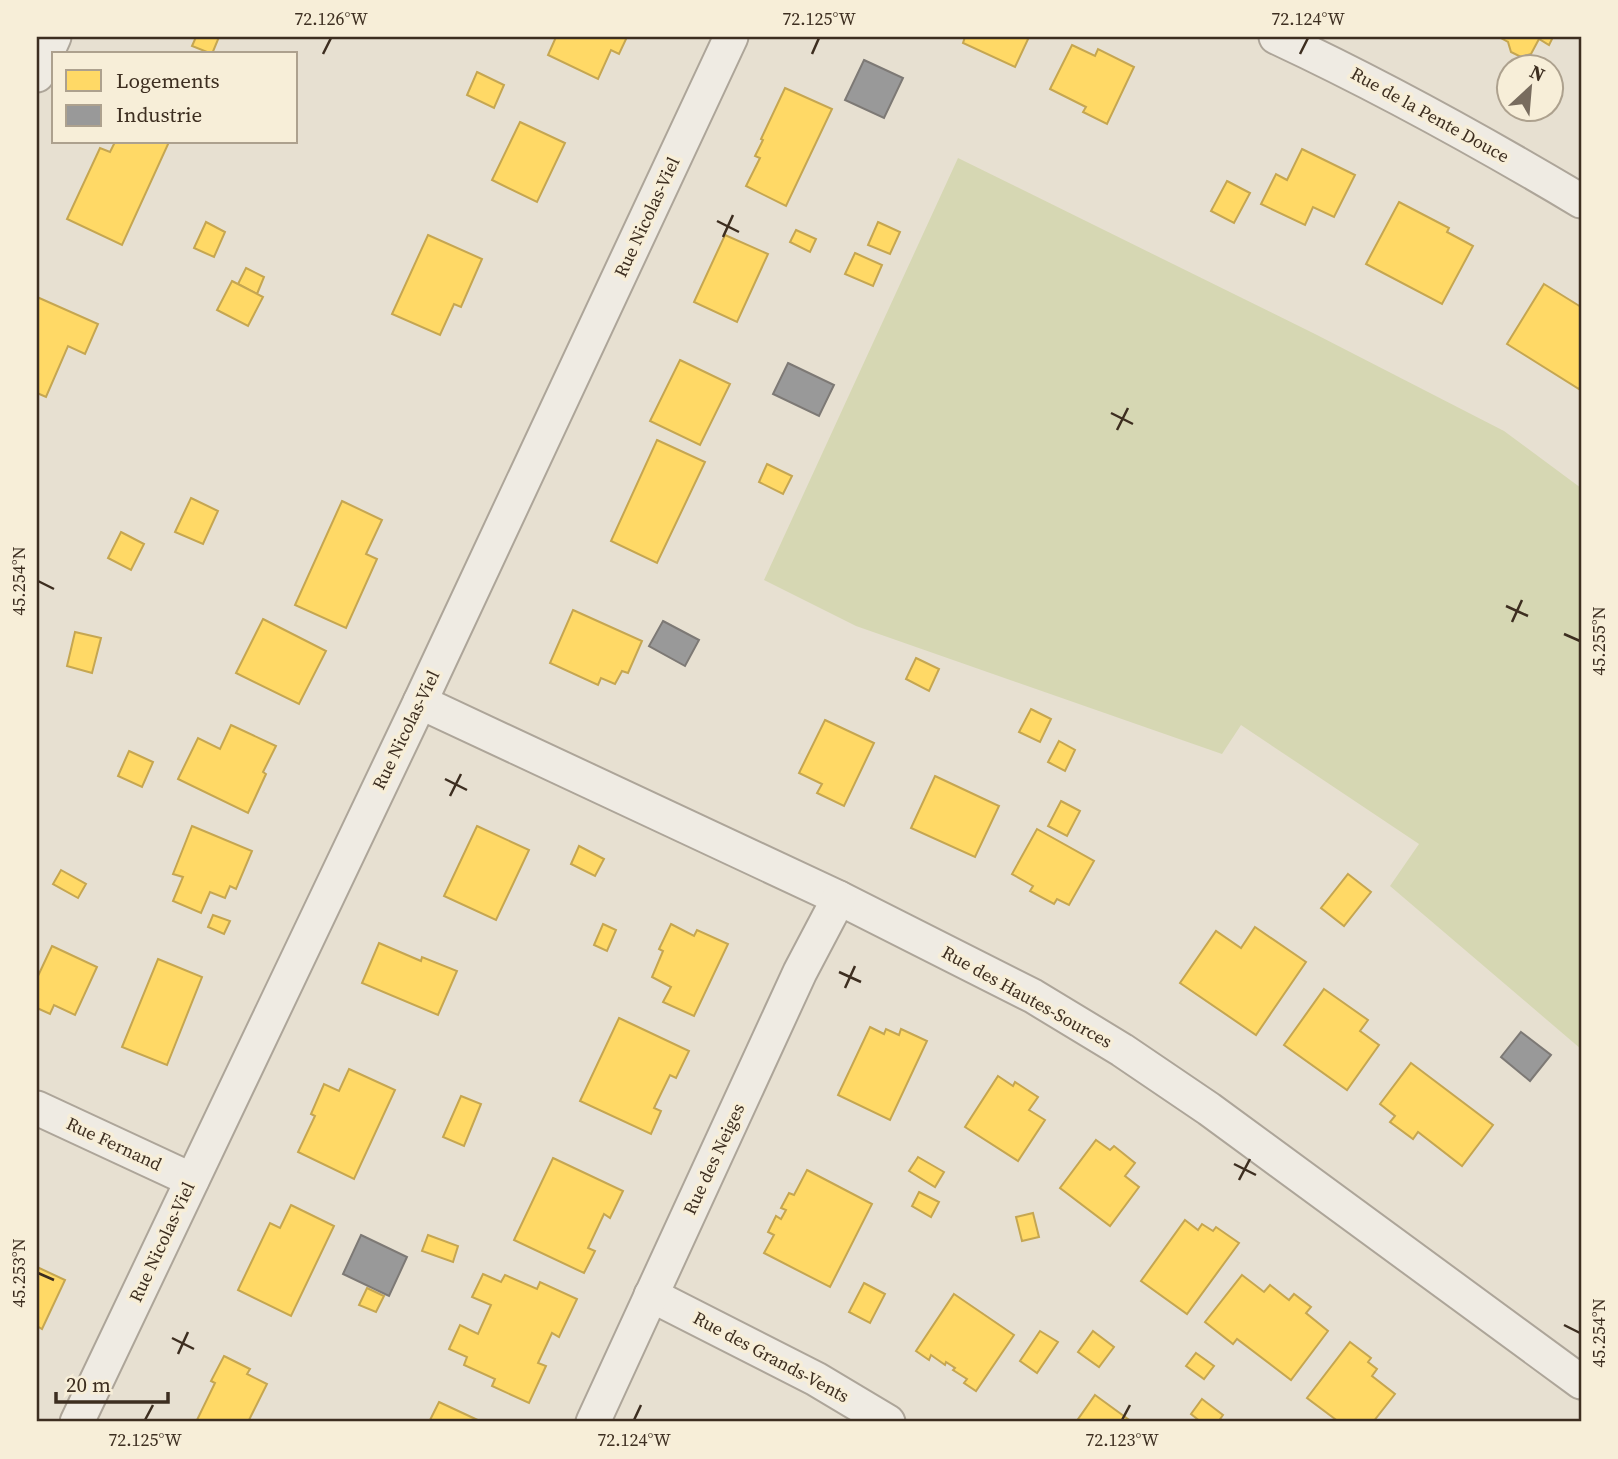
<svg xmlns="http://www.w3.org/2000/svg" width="1618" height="1459" font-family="'Source Serif 4',serif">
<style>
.green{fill:#d6d7b3}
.homes{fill:#ffd966;stroke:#c5a651;stroke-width:2}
.industry{fill:#999;stroke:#7d7975;stroke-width:2}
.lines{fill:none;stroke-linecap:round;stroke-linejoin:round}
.street-casing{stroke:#ada599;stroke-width:37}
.street{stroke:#efebe3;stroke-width:33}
.ticks{fill:none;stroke:#3d2e20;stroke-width:2.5}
.labels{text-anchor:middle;stroke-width:7;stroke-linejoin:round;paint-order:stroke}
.street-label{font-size:18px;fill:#3d2e20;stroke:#f7eed8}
.neatline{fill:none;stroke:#3d2e20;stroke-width:2.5}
.ticks-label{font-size:18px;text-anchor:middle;fill:#3d2e20}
</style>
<rect width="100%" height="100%" fill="#e7e0d1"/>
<path class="green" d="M958,158l357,176 189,97 77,57v561l-191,-163 29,-42 -178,-119 -19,29 -366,-128 -92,-46z"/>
<g class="homes">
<path d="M196,37h23l-7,17 -20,-8z"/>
<path d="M556,37h71l-8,17 -8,-4 -13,29 -50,-24z"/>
<path d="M965,37h64l-14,30 -52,-24z"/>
<path d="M1499,37h54l-4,8 -10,-6 -8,15 -10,3 -10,-5 -3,-10z"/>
<path d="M1072,45l23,11 3,-7 36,18 -27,57 -24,-12 3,-5 -36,-18z"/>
<path d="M477,72l27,13 -10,23 -27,-13z"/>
<path d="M785,88l47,21 -46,97 -40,-20 14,-28 -5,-2 8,-16 -2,-1z"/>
<path d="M520,122l45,21 -28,59 -45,-22z"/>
<path d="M115,142h54l-47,103 -55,-26 33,-71 10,4z"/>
<path d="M1302,149l53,26 -21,42 -21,-10 -8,18 -44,-21 15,-30 11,6z"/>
<path d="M1227,181l23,12 -16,30 -23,-12z"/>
<path d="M1399,202l50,26 -2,4 26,14 -31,58 -76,-40z"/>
<path d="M206,222l19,10 -11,25 -20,-9z"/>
<path d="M878,222l22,10 -10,22 -22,-9z"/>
<path d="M796,230l20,9 -6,13 -20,-10z"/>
<path d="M428,235l54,24 -21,48 -7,-3 -14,31 -48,-21z"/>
<path d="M725,235l43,19 -31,68 -43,-20z"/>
<path d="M855,253l27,12 -9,21 -28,-12z"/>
<path d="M246,268l18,9 -7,17 -19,-10z"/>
<path d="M232,281l31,16 -15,29 -31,-16z"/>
<path d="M1544,284l37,23v78l-2,4 -72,-45z"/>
<path d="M37,297l61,27 -13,30 -17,-8 -22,51 -9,-4z"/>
<path d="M680,360l50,24 -30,61 -50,-24z"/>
<path d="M657,440l48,22 -48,101 -46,-22z"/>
<path d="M767,464l25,12 -9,18 -24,-12z"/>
<path d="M191,498l27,13 -15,33 -28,-12z"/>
<path d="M342,501l40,19 -16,34 11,5 -31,69 -51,-23z"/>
<path d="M121,532l23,12 -13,26 -23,-12z"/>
<path d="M573,610l69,31 -14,32 -6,-2 -7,13 -14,-6 -3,7 -48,-22z"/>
<path d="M263,619l63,32 -27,53 -63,-31z"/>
<path d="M75,632l26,6 -9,35 -25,-7z"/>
<path d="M916,658l23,11 -10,22 -23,-12z"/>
<path d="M1031,709l20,10 -11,23 -21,-10z"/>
<path d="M825,720l49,23 -30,63 -27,-13 5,-9 -23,-11z"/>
<path d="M231,725l45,21 -13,26 3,2 -18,39 -70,-34 20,-41 22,11z"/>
<path d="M1059,741l16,9 -10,21 -17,-9z"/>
<path d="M129,751l24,11 -11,25 -24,-11z"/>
<path d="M935,776l64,30 -24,51 -64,-29z"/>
<path d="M1061,801l19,10 -13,25 -19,-10z"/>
<path d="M192,826l60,25 -16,38 -6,-3 -5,12 -15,-6 -9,21 -28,-12 10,-24 -10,-3z"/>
<path d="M477,826l52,24 -33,70 -52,-24z"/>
<path d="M1037,829l57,32 -25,44 -12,-6 -3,5 -24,-13 3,-5 -21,-12z"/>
<path d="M579,846l25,13 -9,17 -24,-12z"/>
<path d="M61,870l25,14 -8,14 -25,-14z"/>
<path d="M1348,874l23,18 -27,34 -23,-18z"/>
<path d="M213,915l17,6 -6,13 -16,-7z"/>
<path d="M603,924l13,6 -9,21 -13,-6z"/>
<path d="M671,924l23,12 3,-6 31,14 -34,72 -31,-14 8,-15 -19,-10 11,-26 -4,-2z"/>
<path d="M1255,927l51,35 -50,73 -76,-52 36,-52 25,17z"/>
<path d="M379,943l42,18 1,-4 35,14 -19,44 -76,-32z"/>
<path d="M52,946l45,21 -22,48 -21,-10 -4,9 -13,-6v-30z"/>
<path d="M158,959l44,18 -35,88 -45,-18z"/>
<path d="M1324,989l44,31 -8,11 19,14 -32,45 -63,-45z"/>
<path d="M619,1018l70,33 -13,27 -6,-3 -16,33 7,3 -10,23 -71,-33z"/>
<path d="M870,1027l14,7 2,-5 13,6 2,-6 26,12 -37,79 -52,-25z"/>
<path d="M1411,1063l82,62 -31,41 -44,-34 -5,7 -23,-17 5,-6 -15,-12z"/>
<path d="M349,1069l46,21 -41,89 -56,-27 17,-36 -4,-2 13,-30 15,7z"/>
<path d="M998,1076l15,10 2,-4 23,15 -9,13 16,10 -27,41 -53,-34z"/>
<path d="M461,1096l20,8 -17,42 -21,-9z"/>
<path d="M1096,1140l14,10 4,-4 21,17 -10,13 14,11 -29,39 -50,-38z"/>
<path d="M918,1157l26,15 -9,15 -26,-16z"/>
<path d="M553,1158l70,33 -13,27 -6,-4 -16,34 7,3 -11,22 -70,-33z"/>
<path d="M807,1170l65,34 -42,83 -66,-34 10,-18 -6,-3 8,-16 5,3 5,-9 -5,-2 8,-15 5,2z"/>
<path d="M919,1192l20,10 -8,15 -19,-11z"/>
<path d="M291,1205l43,21 -43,90 -53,-26 32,-67 10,5z"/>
<path d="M1033,1213l6,24 -17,4 -6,-24z"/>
<path d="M1185,1220l13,10 4,-6 11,7 3,-4 23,16 -52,71 -46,-33z"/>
<path d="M428,1235l30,11 -5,16 -31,-11z"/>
<path d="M37,1267l28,13 -23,49 -5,-3z"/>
<path d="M483,1274l18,8 4,-7 32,14 3,-7 37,17 -18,38 -7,-4 -14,30 8,3 -17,37 -37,-17 3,-7 -31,-14 3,-8 -18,-8 11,-24 18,9 13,-29 -19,-8z"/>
<path d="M1242,1275l22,17 6,-7 19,15 5,-6 17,13 -5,6 22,18 -37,49 -54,-41 -4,5 -28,-22z"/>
<path d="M864,1283l21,11 -15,29 -21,-11z"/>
<path d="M367,1288l17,8 -8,16 -17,-7z"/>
<path d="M954,1294l60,41 -38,56 -12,-8 3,-4 -14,-9 2,-2 -9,-6 -1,3 -14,-10 -2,5 -13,-9z"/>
<path d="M1040,1331l18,11 -21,31 -17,-12z"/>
<path d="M1093,1331l21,16 -15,20 -21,-15z"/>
<path d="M1350,1342l21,16 -3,4 9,7 -5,7 23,18 -22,28h-34l-32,-24z"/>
<path d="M1196,1353l18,13 -10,13 -18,-13z"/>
<path d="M224,1356l26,13 -3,5 20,10 -19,38h-52l19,-39 -4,-2z"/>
<path d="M1095,1395l37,27h-56z"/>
<path d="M1202,1399l21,16 -5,7h-17l-10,-8z"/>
<path d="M439,1402l43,20h-53z"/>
</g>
<g class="industry">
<path d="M864,60l39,18 -19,40 -39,-18z"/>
<path d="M788,363l46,22 -15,31 -46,-22z"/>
<path d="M663,621l36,19 -14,26 -36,-20z"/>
<path d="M1521,1032l30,23 -21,26 -29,-24z"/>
<path d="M361,1235l46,22 -18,39 -46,-22z"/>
</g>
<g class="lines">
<g class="street-casing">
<g id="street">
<path d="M1276,37c105,49 206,105 305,164"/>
<path d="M37,75l17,-38"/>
<path d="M420,702l419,196 194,98 89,54 87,59 372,273"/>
<path d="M37,1108l155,72"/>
<path d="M651,1295l165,84 72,43"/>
<path d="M77,1422l343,-720 311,-665"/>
<path d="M593,1422l207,-450 39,-74"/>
</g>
</g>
<use href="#street" class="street"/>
</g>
<path class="ticks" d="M323,54l8,-16M812,54l7,-16M1300,54l8,-16M717,221l22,11M723,237l10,-22M1111,413l22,11M1117,430l11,-22M38,581l16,8M1506,606l22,10M1512,622l10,-22M1564,634l16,7M445,779l22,11M450,796l11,-22M839,972l22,10M845,988l10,-22M1234,1164l22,11M1239,1180l11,-21M38,1273l16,7M1564,1325l16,8M172,1338l22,11M178,1354l10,-22M145,1420l8,-15M634,1420l7,-15M1122,1420l8,-15"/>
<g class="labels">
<g class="street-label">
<text transform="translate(1430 115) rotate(29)" y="6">Rue de la Pente Douce</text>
<text transform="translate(647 217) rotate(-65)" y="6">Rue Nicolas-Viel</text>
<text transform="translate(406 730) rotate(-64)" y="6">Rue Nicolas-Viel</text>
<text transform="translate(1027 997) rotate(29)" y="6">Rue des Hautes-Sources</text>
<text transform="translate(114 1144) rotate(25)" y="6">Rue Fernand</text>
<text transform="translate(714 1159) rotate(-65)" y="6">Rue des Neiges</text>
<text transform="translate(162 1242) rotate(-65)" y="6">Rue Nicolas-Viel</text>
<text transform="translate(771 1357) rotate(28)" y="6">Rue des Grands-Vents</text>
</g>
</g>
<rect width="1618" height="1459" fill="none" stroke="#f7eed8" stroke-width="77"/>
<rect x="52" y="52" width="245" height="91" fill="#f7eed8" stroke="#ada18e" stroke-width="2"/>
<rect x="66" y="70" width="35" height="21" fill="#ffd966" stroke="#ada18e" stroke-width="2"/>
<text x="116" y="88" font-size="21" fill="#3d2e20">Logements</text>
<rect x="66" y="105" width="35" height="21" fill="#999999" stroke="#ada18e" stroke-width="2"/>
<text x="116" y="122" font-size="21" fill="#3d2e20">Industrie</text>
<g transform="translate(1530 88) rotate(26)"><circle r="33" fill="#f7eed8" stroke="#ada18e" stroke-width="2"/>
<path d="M0-5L12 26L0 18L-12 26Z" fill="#786c5e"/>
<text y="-10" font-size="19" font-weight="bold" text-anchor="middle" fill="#3d2e20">N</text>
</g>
<path d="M56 1392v10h112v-10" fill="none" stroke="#3d2e20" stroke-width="3.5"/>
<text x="66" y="1392" font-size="21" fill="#3d2e20" stroke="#f7eed8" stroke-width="5" paint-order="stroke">20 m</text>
<rect x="38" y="38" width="1542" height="1382" class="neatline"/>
<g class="ticks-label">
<text x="331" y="25">72.126°W</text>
<text x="819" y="25">72.125°W</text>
<text x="1308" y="25">72.124°W</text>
<text transform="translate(19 581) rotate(-90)" y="6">45.254°N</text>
<text transform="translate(1599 641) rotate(-90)" y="6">45.255°N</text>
<text transform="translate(19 1273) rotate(-90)" y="6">45.253°N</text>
<text transform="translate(1599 1333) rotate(-90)" y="6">45.254°N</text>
<text x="145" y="1446">72.125°W</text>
<text x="634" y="1446">72.124°W</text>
<text x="1122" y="1446">72.123°W</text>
</g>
</svg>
